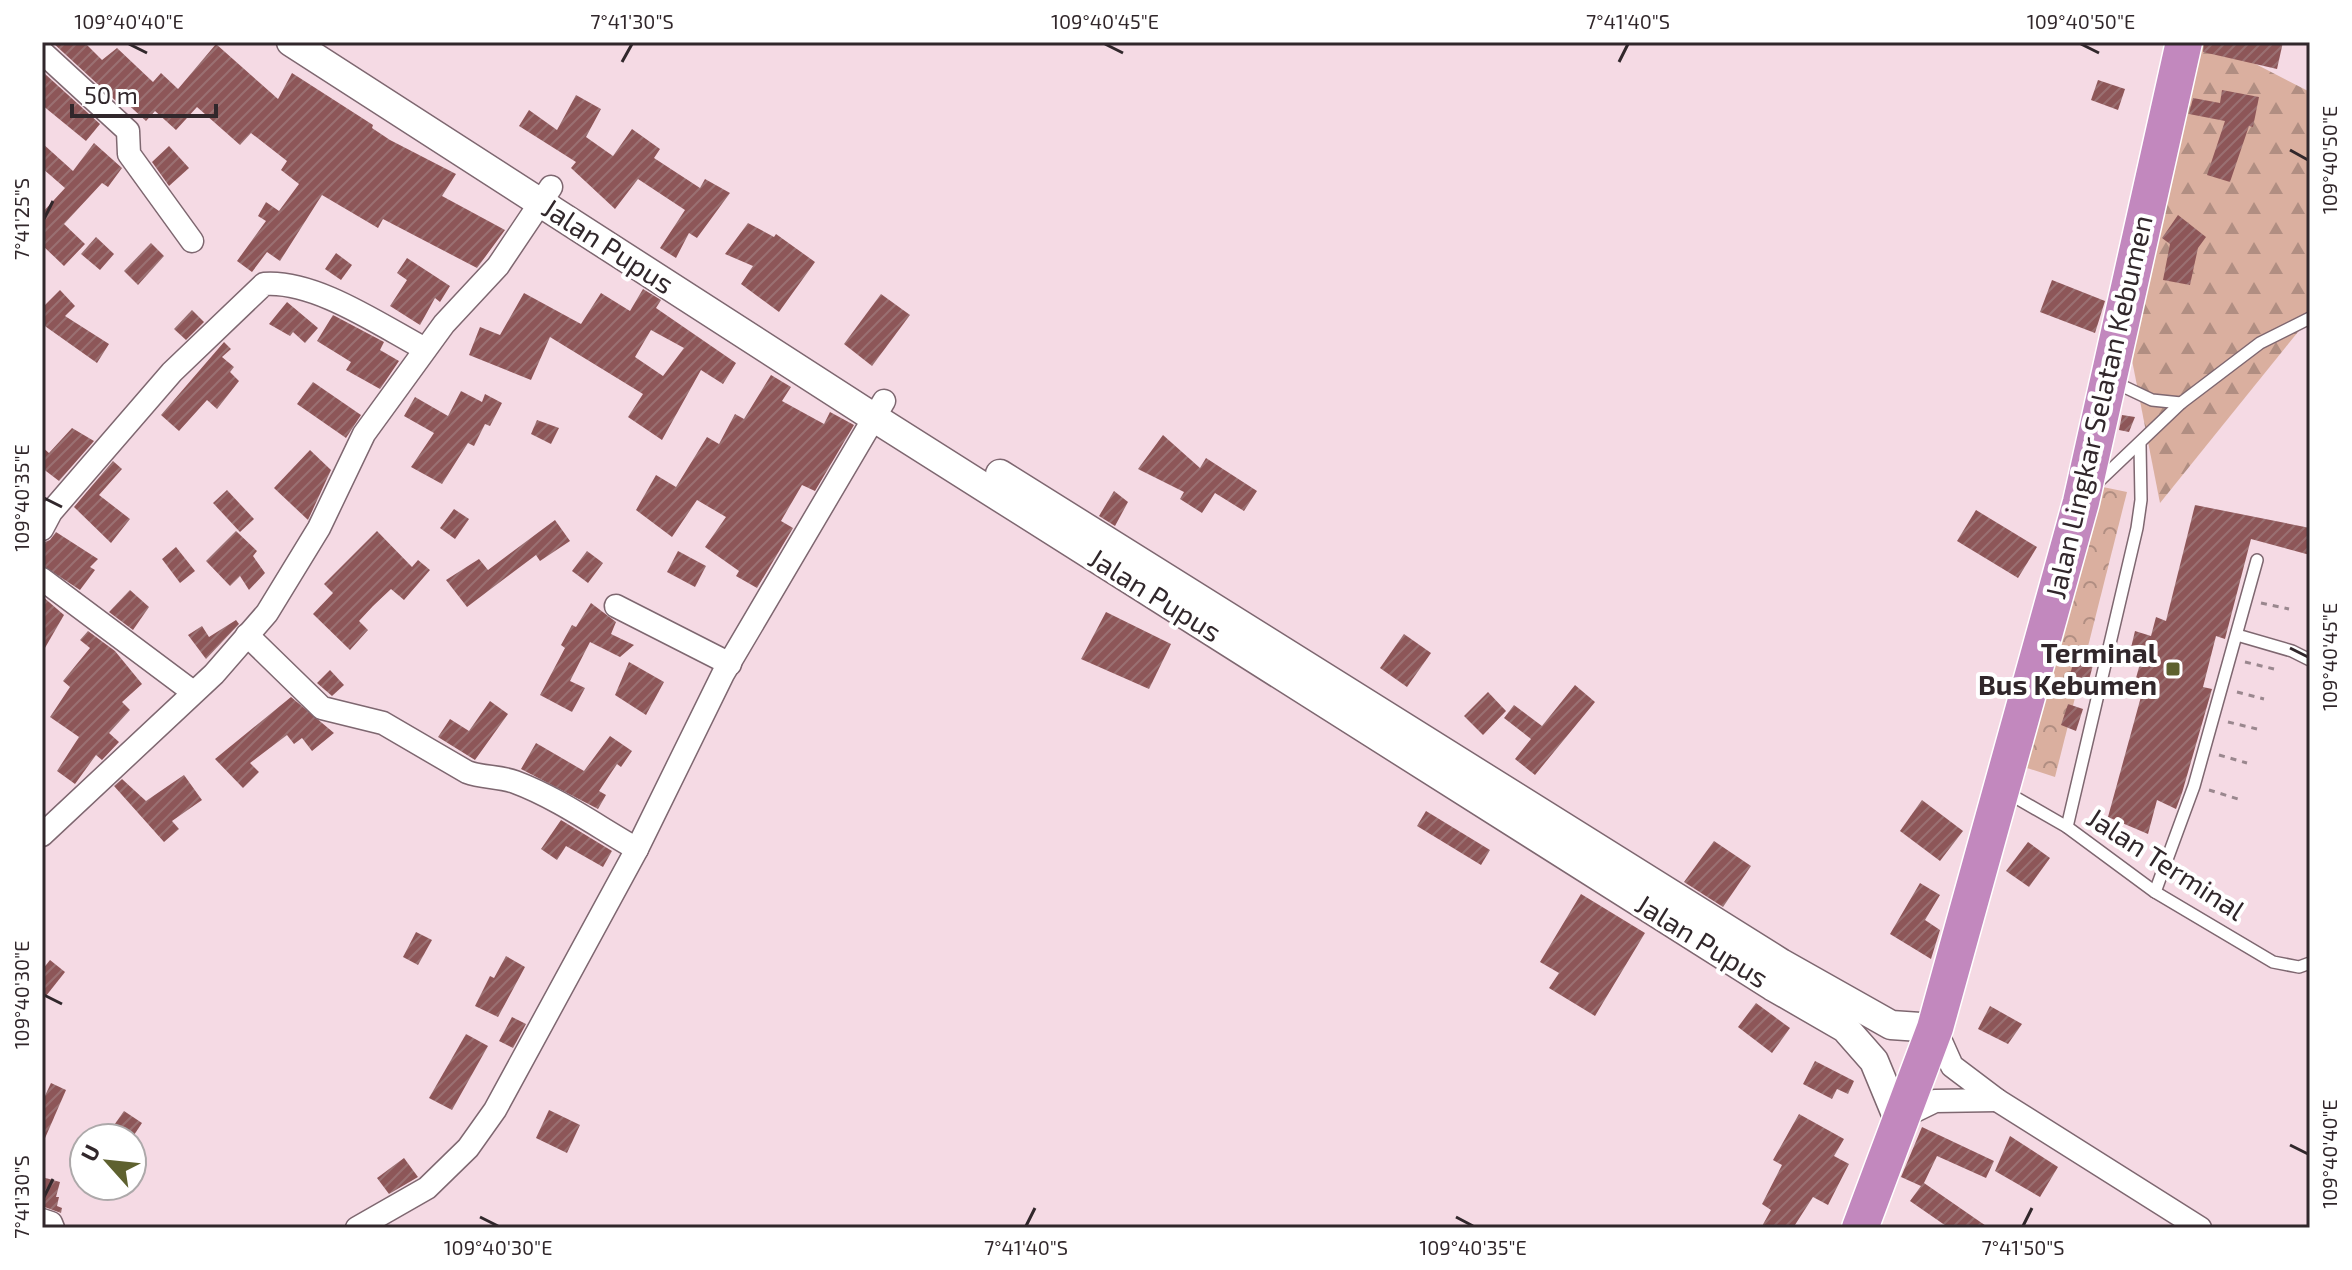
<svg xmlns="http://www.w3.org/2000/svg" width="2352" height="1270" font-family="'Exo 2',sans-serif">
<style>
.forest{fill:url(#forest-firs)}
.park{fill:url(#park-crowns)}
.building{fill:url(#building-hatch);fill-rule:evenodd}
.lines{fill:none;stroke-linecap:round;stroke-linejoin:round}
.service-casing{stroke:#7e6770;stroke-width:14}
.minor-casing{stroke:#7e6770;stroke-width:25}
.tertiary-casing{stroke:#7e6770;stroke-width:31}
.trunk-casing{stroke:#fff;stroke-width:39}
.path{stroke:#9a878e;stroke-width:3;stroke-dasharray:6 6;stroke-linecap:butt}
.service{stroke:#fff;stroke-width:11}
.minor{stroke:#fff;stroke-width:22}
.tertiary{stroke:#fff;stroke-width:28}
.trunk{stroke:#c288be;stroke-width:36}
.ticks{fill:none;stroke:#31272b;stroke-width:3}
.poi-dot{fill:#5e612f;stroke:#fff;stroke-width:3}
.labels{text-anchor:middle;stroke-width:8;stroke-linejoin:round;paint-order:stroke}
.street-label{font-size:28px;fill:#31272b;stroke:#fff}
.poi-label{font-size:28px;font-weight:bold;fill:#31272b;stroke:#fff;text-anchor:end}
.neatline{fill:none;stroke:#31272b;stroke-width:3}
.ticks-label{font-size:20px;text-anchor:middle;fill:#31272b}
</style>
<defs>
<pattern id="forest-firs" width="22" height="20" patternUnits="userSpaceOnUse" patternTransform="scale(2)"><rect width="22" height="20" fill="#daaf9f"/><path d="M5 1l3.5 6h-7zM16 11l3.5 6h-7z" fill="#b18e82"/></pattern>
<pattern id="park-crowns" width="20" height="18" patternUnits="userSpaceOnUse" patternTransform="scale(2)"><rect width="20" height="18" fill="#daaf9f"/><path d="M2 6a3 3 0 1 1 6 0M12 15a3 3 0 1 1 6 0" fill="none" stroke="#b18e82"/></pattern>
<pattern id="building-hatch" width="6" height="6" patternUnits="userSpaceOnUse" patternTransform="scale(2)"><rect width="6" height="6" fill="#8d5658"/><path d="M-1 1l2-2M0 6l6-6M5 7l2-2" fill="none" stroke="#9a7072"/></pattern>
</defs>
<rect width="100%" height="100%" fill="#f5dae4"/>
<path class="forest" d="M2178,42h35l97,50v225l-150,186 -40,-204z"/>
<path class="park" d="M2098,486l29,6 -72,285 -28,-9z"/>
<g class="building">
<path d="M52,42h32l18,18 15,-12 36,34 8,-9 17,16 38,-45 62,55 14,-26 81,52 -1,3 18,12 66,34 -14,22 63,34 -28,38 -94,-49 -5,9 -56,-33 -42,66 -13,-9 -15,20 -15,-11 29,-40 -8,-5 8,-14 13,9 20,-27 -18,-14 6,-9 -36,-28 -11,12 -43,-38 -21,23 -21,-19 -9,10 -25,-23 -4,4z"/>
<path d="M2204,42h79l-6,27 -74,-17z"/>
<path d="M44,73l56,51 -14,17 -44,-36z"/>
<path d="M2098,80l27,9 -7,21 -27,-10z"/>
<path d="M2222,90l37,7 -6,30 -4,-1 -19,56 -23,-7 18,-54 -36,-7 4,-16 27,5z"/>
<path d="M576,95l25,14 -15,28 27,19 19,-27 28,20 -6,9 46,30 5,-9 25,14 -33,45 -8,-5 -13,25 -16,-10 25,-38 -47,-31 -23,30 -44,-41 5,-6 -57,-36 10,-16 28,20z"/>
<path d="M42,143l31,28 21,-28 28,25 -14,19 -6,-4 -38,41 21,20 -21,22 -22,-21v-32l23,-25 -23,-20z"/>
<path d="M169,146l20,22 -20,18 -17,-24z"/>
<path d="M2178,215l28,22 -8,11 -8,37 -27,-5 7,-36 -8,-6z"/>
<path d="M748,223l26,14 2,-3 39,28 -36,50 -38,-28 12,-18 -28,-12z"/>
<path d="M96,237l18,17 -14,16 -19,-16z"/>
<path d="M151,243l13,13 -26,29 -14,-14z"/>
<path d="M336,253l16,12 -11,15 -16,-11z"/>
<path d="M407,258l43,28 -10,16 -5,-4 -15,27 -30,-19 17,-26 -10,-7z"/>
<path d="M2052,280l53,21 -10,32 -55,-21z"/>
<path d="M643,289l18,11 -5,8 80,55 -13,21 -22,-14 -39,70 -34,-23 15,-23 -93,-57 -19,43 -62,-25 11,-28 20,8 24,-42 57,31 20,-31 29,18zM651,330l33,18 -21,28 -28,-19z"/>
<path d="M60,290l15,16 -10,10 44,28 -12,19 -55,-39v-16z"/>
<path d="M881,294l29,21 -38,51 -28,-22z"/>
<path d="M287,302l31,26 -13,15 -12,-11 -3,4 -21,-12z"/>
<path d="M192,310l12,12 -18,18 -12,-11z"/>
<path d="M333,315l51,27 -4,8 19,11 -19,28 -34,-19 5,-8 -34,-21z"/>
<path d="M224,342l7,7 -9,8 12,10 -4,5 9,9 -22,28 -10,-9 -28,31 -18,-16z"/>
<path d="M771,375l20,12 -9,14 42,23 6,-12 24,13 -39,66 -13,-6 -21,36 12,7 -36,60 -21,-12 3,-5 -34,-24 21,-30 -29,-17 -25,37 -36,-27 20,-35 20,12 31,-50 12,7 16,-30 9,5z"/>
<path d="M313,382l48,33 -15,23 -49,-34z"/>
<path d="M461,391l21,11 3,-8 17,9 -12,23 -5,-2 -11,22 -6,-3 -26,41 -31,-17 23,-34 -30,-17 11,-19 33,19z"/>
<path d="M2122,415l13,2 -6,15 -10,-2z"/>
<path d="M537,420l22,8 -8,16 -20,-10z"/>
<path d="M72,428l22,13 -35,40 -17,-13v-21l7,6z"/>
<path d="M1163,435l37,33 6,-10 51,33 -13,20 -29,-18 -13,20 -22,-14 4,-7 -46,-23z"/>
<path d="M310,450l21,20 -23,50 -34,-32z"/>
<path d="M113,461l9,8 -23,26 31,24 -19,24 -37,-36z"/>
<path d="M227,490l27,29 -14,13 -27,-29z"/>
<path d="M1114,491l14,11 -13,24 -16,-10z"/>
<path d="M2195,505l115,23v27l-59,-16 -26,100 -9,-3 -13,51 9,2 -30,104 -6,16 -19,-9 -9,34 -40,-17 37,-135 -9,-4 5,-18 -12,-4 6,-25 16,5 5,-19 10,4z"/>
<path d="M454,509l15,10 -14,20 -15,-11z"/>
<path d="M1976,510l61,37 -19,31 -61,-37z"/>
<path d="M555,520l15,21 -30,20 -4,-6 -69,52 -21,-27 33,-21 9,11z"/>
<path d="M236,531l21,20 -4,5 12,17 -16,17 -9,-14 -10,10 -24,-25z"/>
<path d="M377,531l35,36 6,-7 12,10 -26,30 -13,-11 -18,17 -14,15 9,9 -18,20 -37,-36 20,-21 -9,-9z"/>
<path d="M56,532l42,27 -8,8 5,3 -15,20 -38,-25v-22l8,-3z"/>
<path d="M176,547l19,24 -15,12 -18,-24z"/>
<path d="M587,551l16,12 -15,20 -16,-12z"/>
<path d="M678,551l28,15 -11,21 -28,-15z"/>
<path d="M130,590l19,17 -16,23 -24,-18z"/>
<path d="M42,596l22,19 -22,38z"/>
<path d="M591,603l25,19 -5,12 23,11 -14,12 -30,-15 -20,39 15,7 -13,24 -32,-17 25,-47 -4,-3 11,-20 4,2z"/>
<path d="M1106,612l65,32 -22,45 -68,-30z"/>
<path d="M236,620l3,4 -33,35 -18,-24 14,-9 7,11z"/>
<path d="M88,631l27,20 27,33 -20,18 8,8 -21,23 10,9 -17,18 -6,-5 -21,29 -18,-13 22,-34 -29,-20 20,-30 -7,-6 27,-33 -10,-8z"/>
<path d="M1404,634l27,19 -24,34 -27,-19z"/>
<path d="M2078,645l19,5 -11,41 -19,-5z"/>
<path d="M629,662l35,20 -18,33 -31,-20z"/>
<path d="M330,670l14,15 -12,11 -15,-13z"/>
<path d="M1575,685l20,17 -60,73 -20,-16 16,-20 -27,-21 10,-13 28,21z"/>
<path d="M1488,692l18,19 -23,24 -19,-19z"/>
<path d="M291,697l43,36 -22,18 -10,-13 -8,6 -7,-9 -37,28 9,9 -16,16 -28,-29z"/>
<path d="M490,701l18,13 -33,46 -37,-23 12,-18 19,12z"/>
<path d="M2068,704l15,5 -7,22 -15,-6z"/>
<path d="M610,736l22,15 -11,16 -4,-3 -18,27 7,4 -8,14 -77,-40 15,-26 48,28z"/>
<path d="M184,775l18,25 -30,21 7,8 -15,13 -50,-56 8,-7 24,22z"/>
<path d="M1922,800l41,31 -23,30 -40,-30z"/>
<path d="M1426,811l64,39 -9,15 -64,-39z"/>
<path d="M561,820l51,31 -9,16 -37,-21 -9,14 -16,-11z"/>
<path d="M1714,841l37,25 -28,41 -39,-25z"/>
<path d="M2028,842l22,16 -21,29 -23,-16z"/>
<path d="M1920,883l20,12 -15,25 15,10 -9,29 -41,-25z"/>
<path d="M1581,894l64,39 -50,83 -46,-28 10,-15 -19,-11z"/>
<path d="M416,932l16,8 -14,25 -15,-8z"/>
<path d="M506,956l19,11 -27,50 -23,-11 15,-30 4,2z"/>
<path d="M50,960l15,12 -23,29v-31z"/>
<path d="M1756,1003l34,25 -18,25 -34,-26z"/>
<path d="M1990,1006l32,18 -14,20 -30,-15z"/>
<path d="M512,1017l14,7 -13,24 -14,-7z"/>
<path d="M466,1034l22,12 -36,64 -23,-12z"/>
<path d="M1815,1061l39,20 -6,13 -11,-5 -5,10 -29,-15z"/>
<path d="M51,1083l15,7 -24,55v-43z"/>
<path d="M549,1110l31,15 -13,28 -31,-15z"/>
<path d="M124,1111l18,12 -10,15h-27z"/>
<path d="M1799,1114l45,25 -10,17 15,8 -21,41 -15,-8 -20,31h-32l10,-18 -9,-6 20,-39 -9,-5z"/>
<path d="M1922,1127l72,34 -8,17 -49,-22 -13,27 65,45h-40l-39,-27 11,-15 -20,-9z"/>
<path d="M2010,1136l48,31 -18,30 -45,-26z"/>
<path d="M404,1158l14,19 -29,17 -12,-16z"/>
<path d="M42,1177l18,5 -4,15h3l-2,9 5,2 -1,5 -19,-7z"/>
</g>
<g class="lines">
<g class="service-casing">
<g id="service">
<path d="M2114,382l38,18 29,3"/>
<path d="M2097,483l84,-80 79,-60 50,-25"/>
<path d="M2237,635l55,16 18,9"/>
<path d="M2006,792l61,35 88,65 118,70 26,5 11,-4"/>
<path d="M2067,827l70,-299 4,-28 -1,-55"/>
<path d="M2155,892l39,-106 63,-226"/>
</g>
</g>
<g class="minor-casing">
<g id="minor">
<path d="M42,52l86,79 1,23 63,87"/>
<path d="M42,529l9,-17 121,-140 92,-88c51,-4 116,41 161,65"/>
<path d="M42,579l151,113"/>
<path d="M616,606l114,58"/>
<path d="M247,635l75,73 61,15 84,49c16,6 32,4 48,10 43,16 83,45 122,67"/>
<path d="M42,835l172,-161 53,-61 52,-85 45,-94 80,-110 54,-58 53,-79"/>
<path d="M1935,1028l17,38 45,34 203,128"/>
<path d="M1898,1119l37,-18 62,-1"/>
<path d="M42,1220l9,3 2,5"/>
<path d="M357,1228l70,-40 41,-40 27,-38 142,-261 86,-175 161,-273"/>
</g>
</g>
<g class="tertiary-casing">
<g id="tertiary">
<path d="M291,42l582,375 899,569 73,42 29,33 24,58"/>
<path d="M1000,474l781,489 110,62 44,3"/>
</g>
</g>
<g class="trunk-casing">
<path id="trunk" d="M1860,1228l75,-200 146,-526 103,-460"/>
</g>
<g class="path">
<path d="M2261,603l28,6"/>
<path d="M2245,662l29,7"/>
<path d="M2237,692l27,7"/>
<path d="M2228,722l29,7"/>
<path d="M2219,755l28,8"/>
<path d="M2209,790l29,9"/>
</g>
<use href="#service" class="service"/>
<use href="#minor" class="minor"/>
<use href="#tertiary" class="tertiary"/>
<use href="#trunk" class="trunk"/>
</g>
<path class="ticks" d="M129,44l18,9M1105,44l18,9M2081,44l18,9M622,62l10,-18M1619,62l9,-18M2290,150l18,10M44,219l9,-18M44,498l18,9M2290,648l18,9M44,995l18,9M2290,1145l18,9M44,1197l9,-18M480,1217l18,9M1456,1217l17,9M1026,1226l9,-18M2023,1226l9,-18"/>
<rect class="poi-dot" x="2165" y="661" width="16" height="16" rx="4"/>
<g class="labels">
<g class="street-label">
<text transform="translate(608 246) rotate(33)" y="10">Jalan Pupus</text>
<text transform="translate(2099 407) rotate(-77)" y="10">Jalan Lingkar Selatan Kebumen</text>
<text transform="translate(1155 595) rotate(32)" y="10">Jalan Pupus</text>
<text transform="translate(2166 864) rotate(33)" y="10">Jalan Terminal</text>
<text transform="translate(1702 941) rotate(32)" y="10">Jalan Pupus</text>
</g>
<g class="poi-label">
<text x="2157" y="663">Terminal<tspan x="2157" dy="32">Bus Kebumen</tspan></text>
</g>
</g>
<rect width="2352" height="1270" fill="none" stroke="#ffffff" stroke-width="88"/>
<g transform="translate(108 1162) rotate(297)"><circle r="38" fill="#ffffff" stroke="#ada9aa" stroke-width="2"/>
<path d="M0-6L14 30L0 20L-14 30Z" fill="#5e612f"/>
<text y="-12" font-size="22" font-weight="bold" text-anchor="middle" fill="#31272b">U</text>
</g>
<path d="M72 104v12h144v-12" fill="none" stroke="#31272b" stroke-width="4"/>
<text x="84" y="104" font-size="24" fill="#31272b" stroke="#ffffff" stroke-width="6" paint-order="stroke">50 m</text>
<rect x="44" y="44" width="2264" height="1182" class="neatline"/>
<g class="ticks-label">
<text x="129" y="29">109°40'40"E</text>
<text x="632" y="29">7°41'30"S</text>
<text x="1105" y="29">109°40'45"E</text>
<text x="1628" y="29">7°41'40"S</text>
<text x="2081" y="29">109°40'50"E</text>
<text transform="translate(2330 160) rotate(-90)" y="7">109°40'50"E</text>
<text transform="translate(22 219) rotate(-90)" y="7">7°41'25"S</text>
<text transform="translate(22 498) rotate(-90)" y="7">109°40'35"E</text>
<text transform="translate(2330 657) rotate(-90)" y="7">109°40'45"E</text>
<text transform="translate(22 995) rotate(-90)" y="7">109°40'30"E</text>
<text transform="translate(2330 1154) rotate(-90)" y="7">109°40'40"E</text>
<text transform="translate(22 1197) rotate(-90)" y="7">7°41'30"S</text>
<text x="498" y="1255">109°40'30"E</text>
<text x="1026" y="1255">7°41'40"S</text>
<text x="1473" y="1255">109°40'35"E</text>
<text x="2023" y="1255">7°41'50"S</text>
</g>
</svg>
